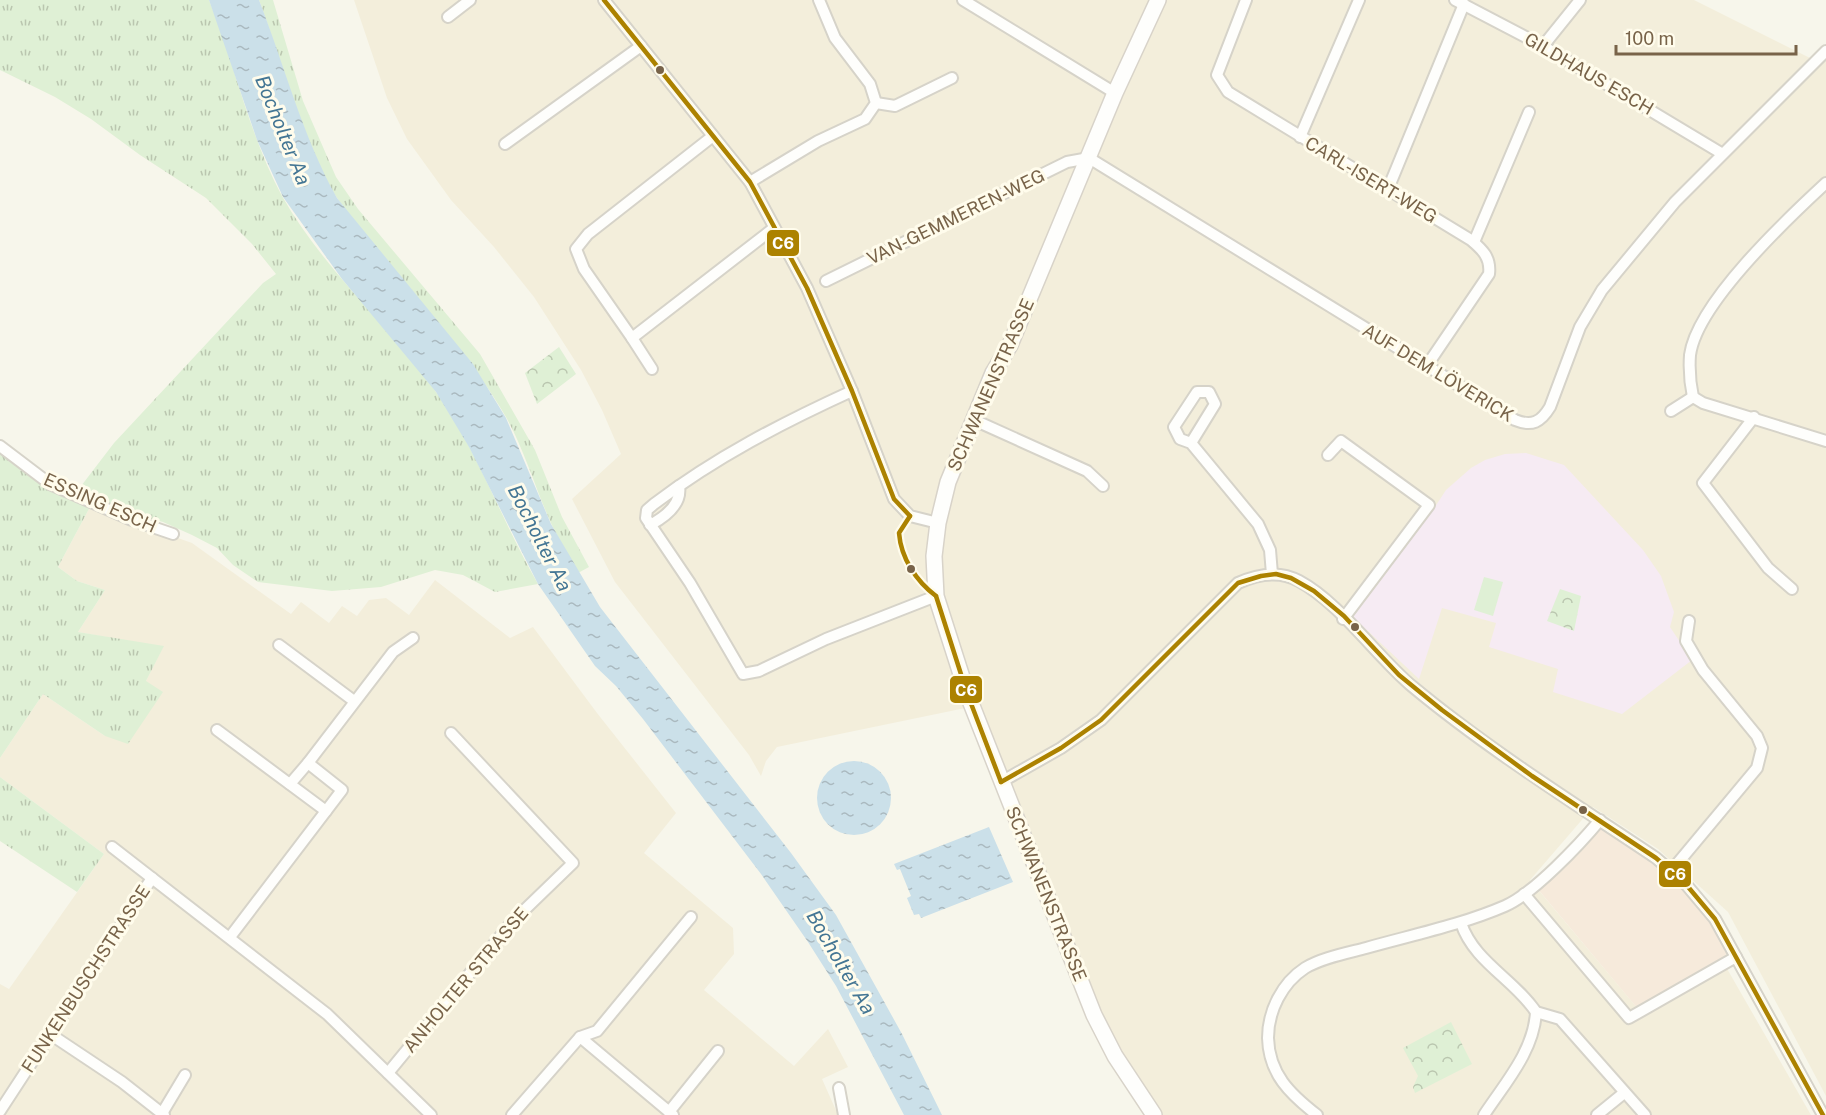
<svg xmlns="http://www.w3.org/2000/svg" width="1826" height="1115" font-family="'Public Sans',sans-serif">
<style>
.residential{fill:#f3eedb}
.commercial{fill:#f6eadb}
.education{fill:#f6ebf3}
.grass{fill:url(#grass-tufts)}
.park{fill:url(#park-crowns)}
.pitch{fill:#dff0d5}
.water{fill:url(#water-ripples)}
.lines{fill:none;stroke-linecap:round;stroke-linejoin:round}
.street-casing{stroke:#d6d3c9;stroke-width:14}
.secondary-casing{stroke:#d8d3c9;stroke-width:18}
.street{stroke:#fefefc;stroke-width:10}
.secondary{stroke:#fefefc;stroke-width:15}
.bus-1-casing{stroke:#fffcec;stroke-width:9}
.bus-1{stroke:#ac8200;stroke-width:4.5}
.bus-dot{fill:#786349;stroke:#fffcec;stroke-width:2}
.labels{text-anchor:middle;stroke-width:6;stroke-linejoin:round;paint-order:stroke}
.street-label{font-size:18px;fill:#786349;stroke:#fffcec}
.water-label{font-size:20px;font-style:italic;fill:#447694;stroke:#fffcec}
.line-badge{stroke:#fffcec;stroke-width:2}
.badge-label{font-size:16px;text-anchor:middle;font-weight:bold;fill:#fff}
</style>
<defs>
<pattern id="grass-tufts" width="24" height="20" patternUnits="userSpaceOnUse" patternTransform="scale(1.5)"><rect width="24" height="20" fill="#dff0d5"/><path d="M3 7l-1-3M5 7V3M7 7l1-3M15 17l-1-3M17 17v-4M19 17l1-3" fill="none" stroke="#bac6af"/></pattern>
<pattern id="park-crowns" width="20" height="18" patternUnits="userSpaceOnUse" patternTransform="scale(1.5)"><rect width="20" height="18" fill="#dff0d5"/><path d="M2 6a3 3 0 1 1 6 0M12 15a3 3 0 1 1 6 0" fill="none" stroke="#bac6af"/></pattern>
<pattern id="water-ripples" width="26" height="14" patternUnits="userSpaceOnUse" patternTransform="scale(1.5)"><rect width="26" height="14" fill="#cbe0e9"/><path d="M2 4q2-2 4 0t4 0M15 11q2-2 4 0t4 0" fill="none" stroke="#aab9bf"/></pattern>
</defs>
<rect width="100%" height="100%" fill="#f7f6eb"/>
<g class="residential">
<path d="M354,0h1340l128,64 4,-4v1036l-98,-184 -70,-63 -65,-42 -63,73 108,129 84,-49 89,155h-648l-28,-39 -27,-47 -133,-323 -198,41 -11,14 -5,15 -12,-21 -134,-173 -43,-83 49,-45 -19,-44 -21,-40 -47,-73 -40,-50 -43,-47 -44,-61 -20,-41z"/>
<path d="M90,507l102,36 99,71 10,-12 28,21 13,-17 15,10 12,-16 17,-2 23,17 26,-35 75,58 23,-11 64,86 79,100 -32,40 89,75 1,26 -30,36 90,76 34,-37 20,38 -26,12 16,36h-838v-131l9,5 95,-135 -104,-77v-19l43,-64 62,42 41,-55 17,-34 -85,-15 27,-42 -28,-9 -19,-14z"/>
</g>
<path class="commercial" d="M1601,828l56,38 34,32 17,21 19,34 -5,7 -84,49 -101,-121z"/>
<path class="education" d="M1526,453l38,12 79,85 18,26 13,36 -4,15 22,33 -70,54 -69,-22 5,-23 -69,-22 7,-24 -54,-15 -23,71 -66,-62 76,-101 17,-26 25,-22 14,-8 20,-6z"/>
<g class="grass">
<path d="M0,0h209c26,64 40,135 73,196 41,73 106,128 154,196 42,59 66,130 102,192l-43,8 -32,-17 -28,-5 -54,17 -49,4 -74,-9 -25,-17 -16,-17 -25,-13 -29,-13 -30,-8 -55,-24 36,-47 149,-160 13,-9 -24,-30 -46,-46 -66,-43 -49,-36 -36,-22 -55,-27z"/>
<path d="M259,0h14l30,101 33,76 22,32 122,145 55,96 27,67 27,50 -11,6c-9,-17 -20,-34 -28,-52 -15,-34 -26,-72 -44,-104 -47,-81 -118,-143 -169,-219 -39,-60 -53,-132 -78,-198z"/>
<path d="M0,450c31,25 52,43 90,57l-32,60 19,14 28,9 -27,42 86,14 -18,35 17,11 -35,52 -23,-8 -62,-42 -43,64z"/>
<path d="M0,777l104,77 -27,38 -77,-51z"/>
</g>
<g class="park">
<path d="M559,347l17,27 -39,30 -12,-31z"/>
<path d="M1560,589l21,7 -7,35 -27,-10z"/>
<path d="M1451,1022l21,42 -57,29 -2,-6 5,-11 -15,-28z"/>
</g>
<path class="pitch" d="M1484,577l19,5 -10,34 -19,-6z"/>
<g class="water">
<path d="M209,0h50c26,67 43,135 78,198l136,166 33,54 45,106 49,83 191,246 45,62 66,119 40,81h-38l-68,-129 -28,-44 -47,-68 -118,-155 -27,-33 -21,-20 -57,-82 -69,-137 -33,-55 -94,-113 -59,-82 -26,-57z"/>
<circle cx="854" cy="798" r="37"/>
<path d="M989,827l24,55 -92,36 -2,-4 -5,1 -7,-17 4,-2 -11,-27 -3,1 -3,-6z"/>
</g>
<g class="lines">
<g class="street-casing">
<g id="street">
<path d="M604,0l146,182 57,106 45,103 42,108 16,17 28,7"/>
<path d="M963,0l152,93"/>
<path d="M1246,0l-29,75 11,17 243,148c12,10 20,18 18,34l-63,93"/>
<path d="M1455,0l88,46 178,107"/>
<path d="M448,17l22,-17"/>
<path d="M1543,46l37,-46"/>
<path d="M876,103l19,3 57,-28"/>
<path d="M713,136l-125,98 -12,15 8,20 48,69 142,-110"/>
<path d="M1300,137l59,-137"/>
<path d="M505,144l136,-98"/>
<path d="M750,182l68,-41 47,-22 11,-16 -6,-19 -35,-46 -16,-38"/>
<path d="M1388,189l76,-185"/>
<path d="M1474,242l55,-130"/>
<path d="M826,281l241,-119 22,-4 426,262c17,7 26,2 35,-13l30,-80 22,-37 73,-88 151,-151"/>
<path d="M632,338l20,31"/>
<path d="M852,391c-70,32 -136,66 -198,113l-7,6 -1,8 44,65 53,91 16,-3 67,-32 110,-43"/>
<path d="M1693,397c-3,-14 -4,-28 -3,-42 7,-52 98,-137 136,-172"/>
<path d="M1693,397l10,6 123,38"/>
<path d="M1671,411l22,-14"/>
<path d="M1754,417l-51,66 65,85 24,21"/>
<path d="M974,420l113,51 16,15"/>
<path d="M1191,443l-11,-4 -6,-12 23,-35h12l6,12 -24,39 67,81 12,26 2,24"/>
<path d="M0,446l50,38 82,36 41,14"/>
<path d="M1328,455l13,-14 88,64 -86,114"/>
<path d="M650,525c15,-8 32,-21 29,-39"/>
<path d="M279,645l75,56"/>
<path d="M217,730l109,81"/>
<path d="M1001,782l60,-34 40,-28 137,-137c20,-9 41,-13 61,-2 41,22 78,76 114,106 76,63 161,116 243,171l28,24 31,37 108,196"/>
<path d="M290,784l18,-21"/>
<path d="M112,847l215,167 104,101"/>
<path d="M1672,870l85,-102 5,-20 -5,-12 -54,-66 -17,-29 3,-20"/>
<path d="M1524,894l105,124 107,-61"/>
<path d="M1461,923c13,39 53,56 75,89l24,7 85,96"/>
<path d="M230,937l112,-147 -34,-27 85,-111 20,-14"/>
<path d="M50,1034l72,48 42,33"/>
<path d="M580,1037l17,-6 94,-114"/>
<path d="M388,1073l125,-152 60,-58 -122,-130"/>
<path d="M839,1088l5,27"/>
<path d="M0,1111l152,-233"/>
<path d="M669,1112l49,-61"/>
<path d="M161,1115l24,-40"/>
<path d="M512,1115l68,-78 93,78"/>
<path d="M1317,1115c-27,-21 -48,-41 -49,-77 0,-27 14,-55 37,-70 16,-10 42,-15 61,-20 46,-13 95,-23 139,-42 28,-12 75,-62 95,-86"/>
<path d="M1484,1115c21,-32 50,-64 52,-103"/>
<path d="M1597,1115l27,-22"/>
</g>
</g>
<g class="secondary-casing">
<path id="secondary" d="M1154,1115l-39,-59 -21,-41 -127,-322 -31,-97 -2,-40 4,-33 10,-41 45,-109 17,-28 105,-252 43,-93"/>
</g>
<use href="#street" class="street"/>
<use href="#secondary" class="secondary"/>
<g class="bus-1-casing">
<g id="bus-1">
<path d="M604,0l146,182 57,106 45,103 42,108 16,17"/>
<path d="M910,516l-11,17c2,25 17,48 37,63"/>
<path d="M936,596l31,97 34,89"/>
<path d="M1001,782l60,-34 40,-28 137,-137 23,-7 15,-2 15,4 23,13 30,25 55,59 43,35 90,66 124,82 28,24 31,37 108,196"/>
</g>
</g>
<use href="#bus-1" class="bus-1"/>
</g>
<g class="bus-dot">
<circle cx="660" cy="70" r="5"/>
<circle cx="911" cy="569" r="5"/>
<circle cx="1355" cy="627" r="5"/>
<circle cx="1583" cy="810" r="5"/>
</g>
<g class="labels">
<g class="street-label">
<text transform="translate(1589 74) rotate(30)" y="6">GILDHAUS ESCH</text>
<text transform="translate(1371 180) rotate(31)" y="6">CARL-ISERT-WEG</text>
<text transform="translate(956 217) rotate(-26)" y="6">VAN-GEMMEREN-WEG</text>
<text transform="translate(1438 373) rotate(31)" y="6">AUF DEM LÖVERICK</text>
<text transform="translate(991 385) rotate(-66)" y="6">SCHWANENSTRASSE</text>
<text transform="translate(100 503) rotate(24)" y="6">ESSING ESCH</text>
<text transform="translate(1046 894) rotate(68)" y="6">SCHWANENSTRASSE</text>
<text transform="translate(86 979) rotate(-57)" y="6">FUNKENBUSCHSTRASSE</text>
<text transform="translate(466 980) rotate(-50)" y="6">ANHOLTER STRASSE</text>
</g>
<g class="water-label">
<text transform="translate(283 130) rotate(68)" y="7">Bocholter Aa</text>
<text transform="translate(540 538) rotate(63)" y="7">Bocholter Aa</text>
<text transform="translate(841 962) rotate(60)" y="7">Bocholter Aa</text>
</g>
</g>
<g class="line-badge">
<rect x="766" y="229" width="34" height="28" rx="6" fill="#ac8200"/>
<rect x="949" y="675" width="34" height="29" rx="6" fill="#ac8200"/>
<rect x="1658" y="860" width="34" height="28" rx="6" fill="#ac8200"/>
</g>
<g class="badge-label">
<text x="783" y="249">C6</text>
<text x="966" y="696">C6</text>
<text x="1675" y="880">C6</text>
</g>
<path d="M1616 45v9h180v-9" fill="none" stroke="#786349" stroke-width="3"/>
<text x="1625" y="45" font-size="18" fill="#786349" stroke="#fffcec" stroke-width="4.5" paint-order="stroke">100 m</text>
</svg>
